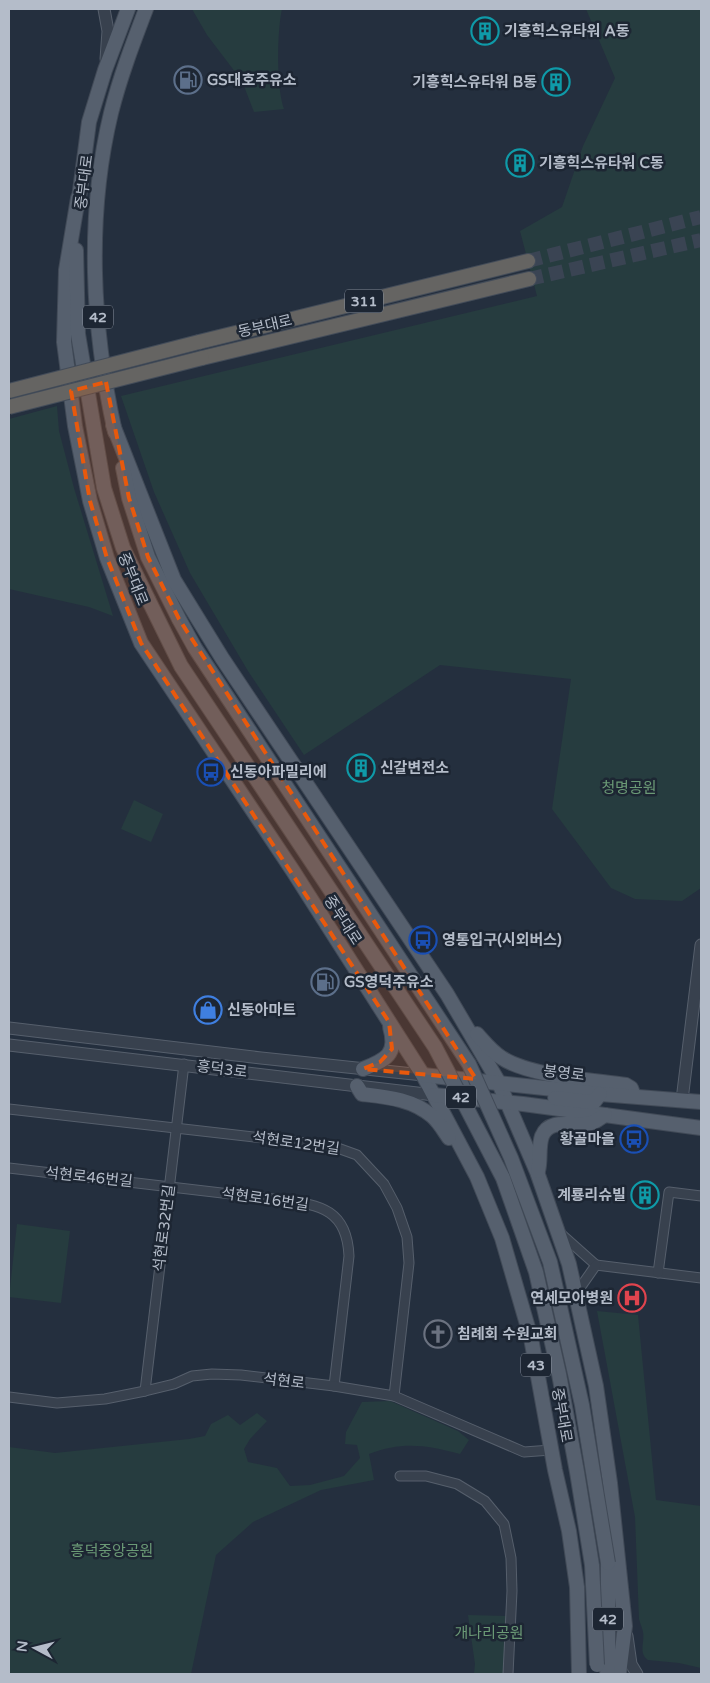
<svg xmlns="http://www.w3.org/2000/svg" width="710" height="1683" font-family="'Varela Round','Noto Sans KR',sans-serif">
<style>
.green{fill:#263c3f}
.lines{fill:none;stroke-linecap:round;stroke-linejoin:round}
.trunk-tunnel{stroke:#3a4453;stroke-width:14;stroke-dasharray:14 7;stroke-linecap:butt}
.minor-casing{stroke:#565f6c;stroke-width:11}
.tertiary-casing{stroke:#565f6c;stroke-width:13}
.primary-casing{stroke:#414a57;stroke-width:16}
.trunk-casing{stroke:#434c59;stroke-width:16}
.minor{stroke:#38414e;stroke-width:9}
.tertiary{stroke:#38414e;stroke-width:11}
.primary{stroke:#56606e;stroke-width:14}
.trunk{stroke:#656462;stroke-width:14}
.primary-bridge-casing{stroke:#414a57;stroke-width:16;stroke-linecap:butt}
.trunk-bridge-casing{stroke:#434c59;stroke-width:16;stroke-linecap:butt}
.primary-bridge{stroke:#56606e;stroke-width:14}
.trunk-bridge{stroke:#656462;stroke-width:14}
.marked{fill:#e8590c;fill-opacity:0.2;stroke:#e8590c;stroke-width:4;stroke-dasharray:10 6;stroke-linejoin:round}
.labels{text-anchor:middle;stroke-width:5;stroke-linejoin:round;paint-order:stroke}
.shield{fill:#1d2633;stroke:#878f9c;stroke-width:1}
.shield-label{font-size:14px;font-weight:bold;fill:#b4bcc9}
.poi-label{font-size:15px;font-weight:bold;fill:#b4bcc9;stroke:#1d2633;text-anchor:start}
.street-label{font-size:15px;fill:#b4bcc9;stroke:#1d2633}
.park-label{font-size:15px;fill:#6b9a76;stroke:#1d2633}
</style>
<rect width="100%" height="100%" fill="#242f3e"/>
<g class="green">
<path d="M192,9h90c-5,22 -6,79 2,100l-30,3 -12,-31 -35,-46z"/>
<path d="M586,9h115v879l-19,13 -47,-2 -24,-11 -59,-79 19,-130 -131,-14 -136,90 -56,-84 -58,-98 -36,-81 -33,-96 416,-100 -17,-65 42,-24 21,-61 32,-68z"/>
<path d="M57,406l2,25 15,57 39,128 -24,-9 -80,-18v-170z"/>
<path d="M134,800l29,14 -12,28 -30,-13z"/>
<path d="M17,1224l53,7 -9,72 -52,-6z"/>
<path d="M597,1311l41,4 18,185 45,6v162l-22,-5 -31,-3c-10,-7 -3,-18 -5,-28 -1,-5 -3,-9 -4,-13l-4,-102z"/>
<path d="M390,1401l68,30 11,9 -9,14c-33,-9 -58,-13 -91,0l5,26 -53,10 -68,32 -37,33 -25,119h-182v-227l46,6 134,-14 16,-3 6,-12 17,-9 12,10 17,-12 10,8 -17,18 -6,10 4,13 29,6 13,18 20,-1 34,-9 16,-18 -3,-13 -12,-1 1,-12 16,-30z"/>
<path d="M468,1615l39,1 -2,58h-31l1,-10z"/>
</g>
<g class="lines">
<g class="trunk-tunnel">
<path d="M528,261l173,-44"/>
<path d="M529,279l172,-39"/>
</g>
<g class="minor-casing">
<g id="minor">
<path d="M9,1109l323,37 25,9 27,29 13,24 10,29 2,26 -15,133"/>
<path d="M9,1168l273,32c39,5 65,10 67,56l-15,130"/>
<path d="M559,1232l37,33"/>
<path d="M596,1265l105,13"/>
<path d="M658,1273l11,-81 32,4"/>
<path d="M575,1295l21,-30"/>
<path d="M145,1391l39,-327"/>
<path d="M9,1397l48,6 48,-4 40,-8 29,-7 18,-8 20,-2 29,1 93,11 60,10 130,56 27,-2"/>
<path d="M400,1476h26l31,8 28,17 19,23 7,34 1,33 -4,83"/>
</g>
</g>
<g class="tertiary-casing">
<g id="tertiary">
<path d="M104,9l4,22 -2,28"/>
<path d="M9,1028l252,30 162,17"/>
<path d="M9,1045l425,50"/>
<path d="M682,1100l19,-155"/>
<path d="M627,1636l4,28 6,10"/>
</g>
</g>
<g class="primary-casing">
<g id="primary">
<path d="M78,198l-12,72 -2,72 11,84 15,75 17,57 34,85 152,228 130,204 54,102 25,61 29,100 24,132 14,61 8,56 2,87"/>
<path d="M78,206l11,-84 16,-52 23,-61"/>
<path d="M76,250l2,84 26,154 19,60 25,51"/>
<path d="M113,425l61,155 48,78 225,336 51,87 39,91 32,92 27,122 14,97 15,143 -6,48"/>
<path d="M115,432c-23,-103 -29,-215 -4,-319 9,-36 22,-70 35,-104"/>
<path d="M123,468l6,30 19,59 31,62"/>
<path d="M477,1034c8,9 15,18 25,24 27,18 91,22 124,27l5,3 3,8"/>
<path d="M363,1069c23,-9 35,-15 27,-42"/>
<path d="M423,1075l177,19 101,8"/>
<path d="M357,1086l5,8c26,3 50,5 70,22 7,6 12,15 17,22"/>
<path d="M434,1095l89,9 178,24"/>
<path d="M555,1098l35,4h4l6,-8"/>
<path d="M538,1171c3,-11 0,-24 4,-35 8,-20 34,-8 49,-13 5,-1 10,-6 14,-8"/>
<path d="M607,1674l1,-8v-103"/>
</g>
</g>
<g class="trunk-casing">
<g id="trunk">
<path d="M199,342l329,-81"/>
<path d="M202,358l327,-79"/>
</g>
</g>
<use href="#minor" class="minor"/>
<use href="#tertiary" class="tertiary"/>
<use href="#primary" class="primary"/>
<use href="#trunk" class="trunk"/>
<g class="primary-bridge-casing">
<g id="primary-bridge">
<path d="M148,599l33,67 254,381 68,131 33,94 23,102 18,98 15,93 5,100"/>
<path d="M179,619l16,29 274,416 42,94 39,104 32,143 26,158"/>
</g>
</g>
<g class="trunk-bridge-casing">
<g id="trunk-bridge">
<path d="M9,391l190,-49"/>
<path d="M9,407l193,-49"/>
</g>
</g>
<use href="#primary-bridge" class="primary-bridge"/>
<use href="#trunk-bridge" class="trunk-bridge"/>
</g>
<path class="marked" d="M106,382l23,116 19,59 31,62 297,460 -113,-10 17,-7 12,-13 -3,-27 -248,-379 -34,-85 -17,-57 -19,-110z"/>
<defs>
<g id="building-ring" transform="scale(1.4375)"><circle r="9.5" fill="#1d2633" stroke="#0f9aa8" stroke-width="1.5"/><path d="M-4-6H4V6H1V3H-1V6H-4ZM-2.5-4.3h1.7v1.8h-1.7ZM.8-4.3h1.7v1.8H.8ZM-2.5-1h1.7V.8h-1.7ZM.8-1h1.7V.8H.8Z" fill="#0f9aa8"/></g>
<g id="fuel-ring" transform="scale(1.4375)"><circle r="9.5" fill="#1d2633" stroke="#5c6f8a" stroke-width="1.5"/><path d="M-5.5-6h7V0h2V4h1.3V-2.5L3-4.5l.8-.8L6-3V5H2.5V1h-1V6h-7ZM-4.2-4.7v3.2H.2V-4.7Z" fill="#5c6f8a"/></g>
<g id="bus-ring" transform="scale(1.4375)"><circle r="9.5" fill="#1d2633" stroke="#1a4fb4" stroke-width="1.5"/><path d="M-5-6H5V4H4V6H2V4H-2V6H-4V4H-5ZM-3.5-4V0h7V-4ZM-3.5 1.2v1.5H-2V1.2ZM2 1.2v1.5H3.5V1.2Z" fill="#1a4fb4"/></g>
<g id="shop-ring" transform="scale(1.4375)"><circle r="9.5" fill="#1d2633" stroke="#3f7fe0" stroke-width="1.5"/><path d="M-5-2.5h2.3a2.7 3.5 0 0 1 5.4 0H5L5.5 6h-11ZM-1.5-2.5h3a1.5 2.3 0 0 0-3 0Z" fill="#3f7fe0"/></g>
<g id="hospital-ring" transform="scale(1.4375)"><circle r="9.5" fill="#1d2633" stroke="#e0444e" stroke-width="1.5"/><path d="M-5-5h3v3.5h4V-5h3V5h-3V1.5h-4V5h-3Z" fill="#e0444e"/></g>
<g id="church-ring" transform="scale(1.4375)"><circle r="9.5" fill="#1d2633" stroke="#6b7280" stroke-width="1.5"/><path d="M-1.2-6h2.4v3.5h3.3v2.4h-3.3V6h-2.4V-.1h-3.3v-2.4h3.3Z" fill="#6b7280"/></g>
</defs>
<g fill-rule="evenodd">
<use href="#building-ring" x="485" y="31"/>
<use href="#fuel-ring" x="188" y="80"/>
<use href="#building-ring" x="556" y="82"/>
<use href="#building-ring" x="520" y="163"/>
<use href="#building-ring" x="361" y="768"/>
<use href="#bus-ring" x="211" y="772"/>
<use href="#bus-ring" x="423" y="940"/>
<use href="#fuel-ring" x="325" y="982"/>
<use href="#shop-ring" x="208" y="1010"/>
<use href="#bus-ring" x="634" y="1139"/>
<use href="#building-ring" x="645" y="1195"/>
<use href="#hospital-ring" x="632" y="1298"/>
<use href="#church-ring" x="438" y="1334"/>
</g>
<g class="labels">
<g class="shield">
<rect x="345" y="289.5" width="38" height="23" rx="4"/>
<rect x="83" y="305.5" width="30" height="23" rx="4"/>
<rect x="446" y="1085.5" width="30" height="23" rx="4"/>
<rect x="521" y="1353.5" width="30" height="23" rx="4"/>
<rect x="593" y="1607.5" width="30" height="23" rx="4"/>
</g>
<g class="shield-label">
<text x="364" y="306">311</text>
<text x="98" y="322">42</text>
<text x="461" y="1102">42</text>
<text x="536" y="1370">43</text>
<text x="608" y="1624">42</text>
</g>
<g class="poi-label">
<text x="504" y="36">기흥힉스유타워 A동</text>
<text x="207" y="85">GS대호주유소</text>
<text x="537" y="87" text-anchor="end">기흥힉스유타워 B동</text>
<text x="539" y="168">기흥힉스유타워 C동</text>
<text x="380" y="773">신갈변전소</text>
<text x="230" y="777">신동아파밀리에</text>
<text x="442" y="945">영통입구(시외버스)</text>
<text x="344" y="987">GS영덕주유소</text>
<text x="227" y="1015">신동아마트</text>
<text x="615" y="1144" text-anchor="end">황골마을</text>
<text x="626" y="1200" text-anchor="end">계룡리슈빌</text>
<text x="613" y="1303" text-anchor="end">연세모아병원</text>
<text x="457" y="1339">침례회 수원교회</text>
</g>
<g class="street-label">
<text transform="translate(84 182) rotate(-83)" y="5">중부대로</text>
<text transform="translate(265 326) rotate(-13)" y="5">동부대로</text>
<text transform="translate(133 579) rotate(68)" y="5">중부대로</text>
<text transform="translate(343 920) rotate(57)" y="5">중부대로</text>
<text transform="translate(222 1069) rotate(7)" y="5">흥덕3로</text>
<text transform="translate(564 1073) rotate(7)" y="5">봉영로</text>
<text transform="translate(296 1143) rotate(8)" y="5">석현로12번길</text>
<text transform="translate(89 1177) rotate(6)" y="5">석현로46번길</text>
<text transform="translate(265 1199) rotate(8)" y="5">석현로16번길</text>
<text transform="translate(164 1228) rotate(-83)" y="5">석현로32번길</text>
<text transform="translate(284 1381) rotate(7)" y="5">석현로</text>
<text transform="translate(562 1415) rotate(80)" y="5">중부대로</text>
</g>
<g class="park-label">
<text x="629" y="793">청명공원</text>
<text x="112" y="1556">흥덕중앙공원</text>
<text x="489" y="1638">개나리공원</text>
</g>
</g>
<rect width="710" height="1683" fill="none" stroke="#b4bcc9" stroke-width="20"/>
<g transform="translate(35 1648) rotate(277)" stroke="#1d2633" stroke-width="4" paint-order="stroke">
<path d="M0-4L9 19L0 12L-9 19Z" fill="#b4bcc9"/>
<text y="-8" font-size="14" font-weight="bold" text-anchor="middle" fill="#b4bcc9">N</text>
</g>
</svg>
